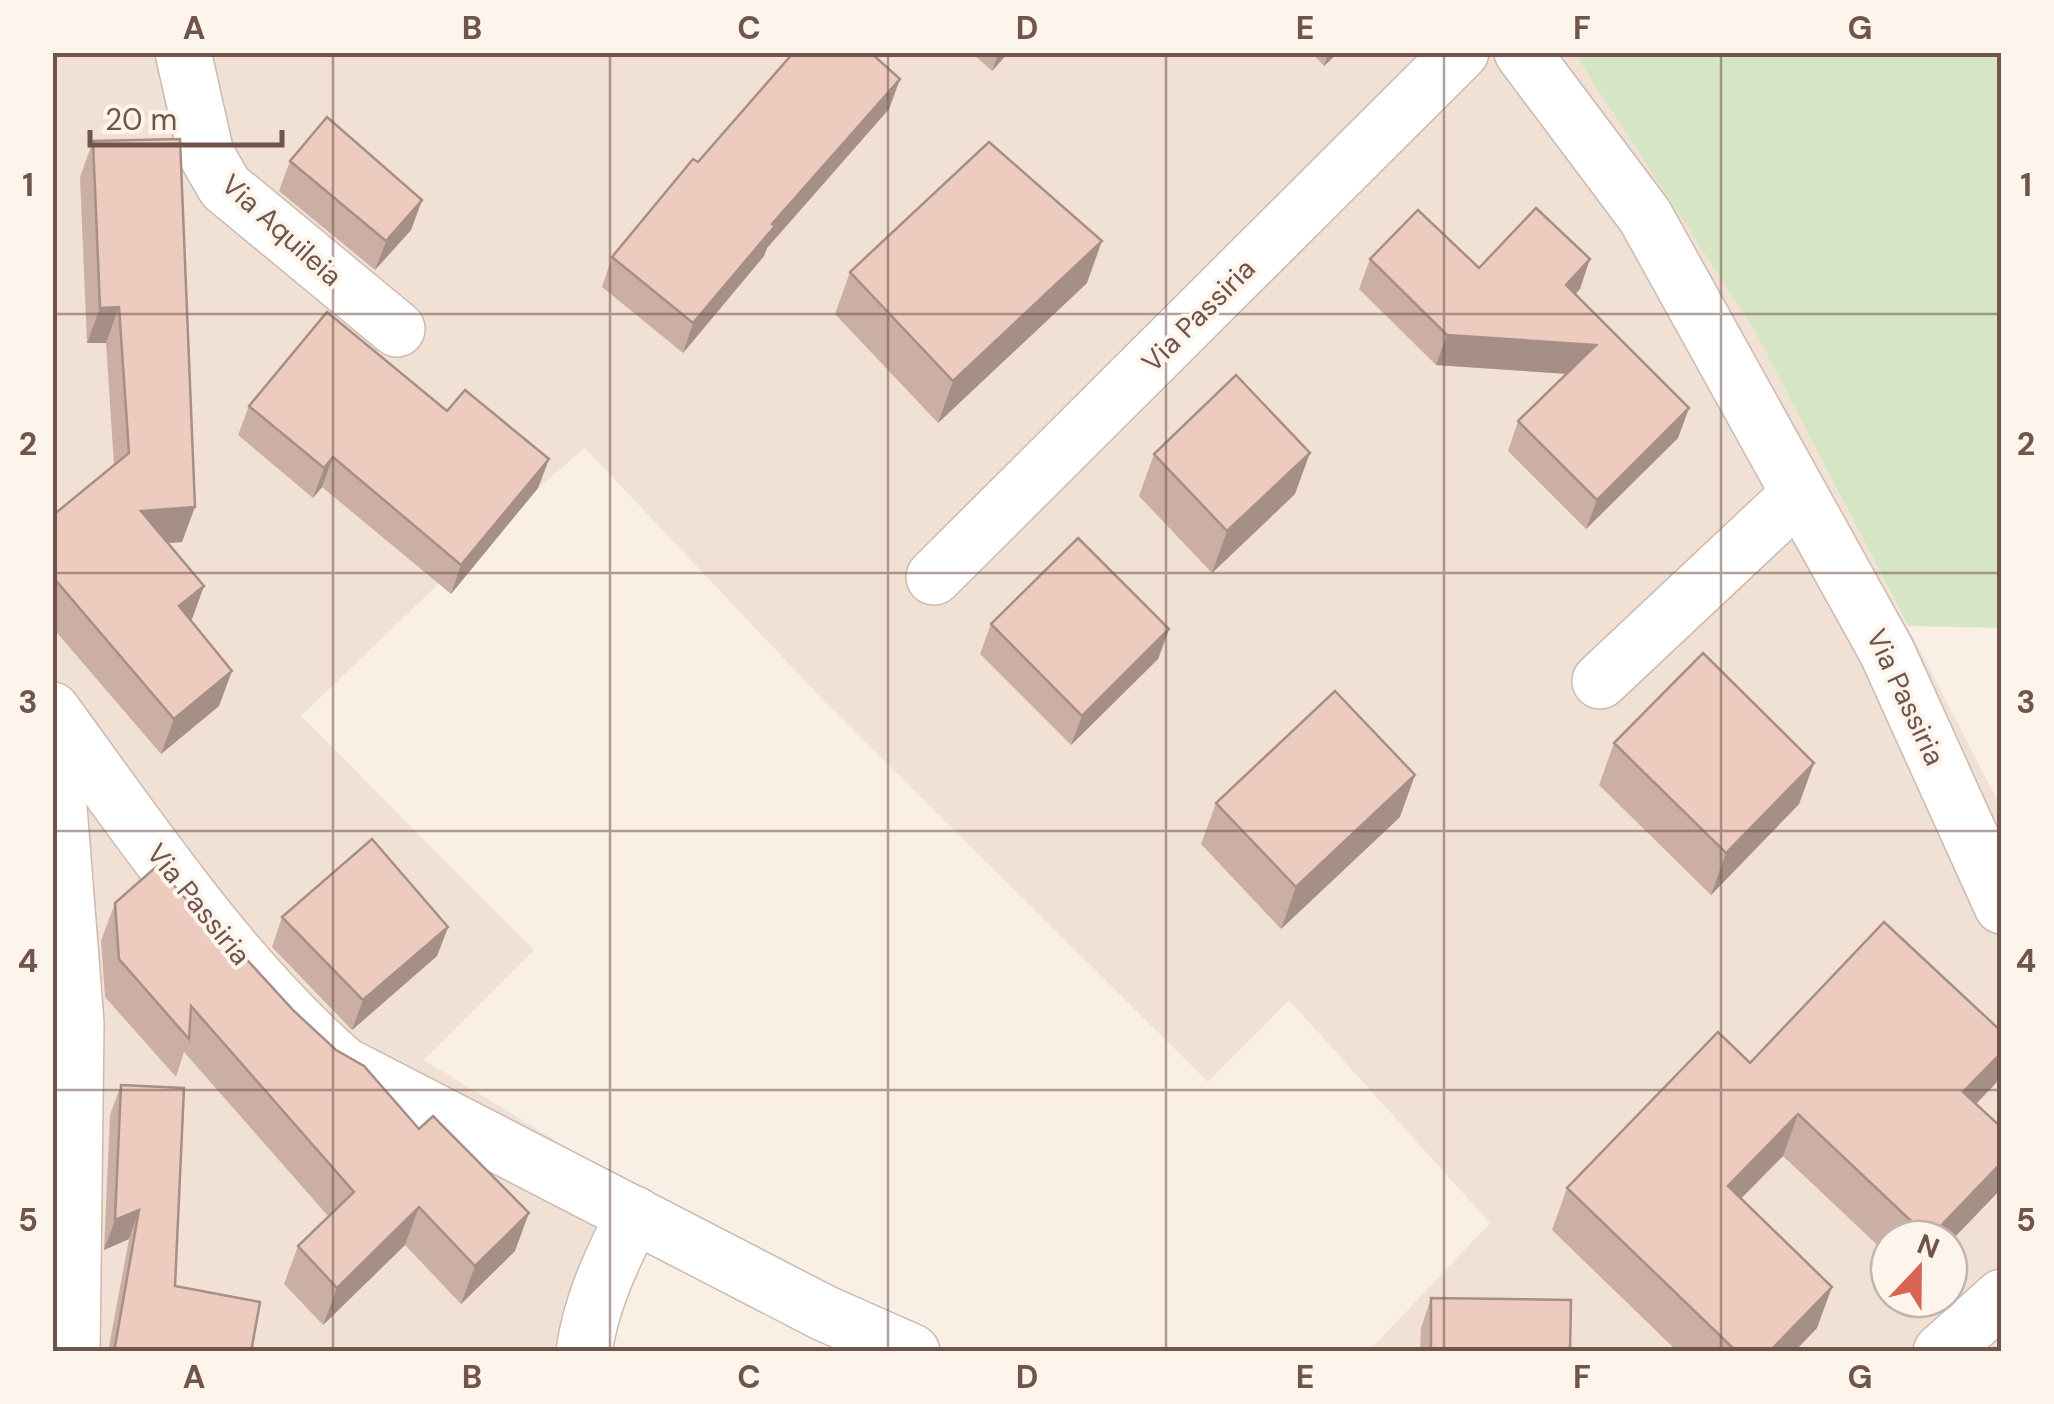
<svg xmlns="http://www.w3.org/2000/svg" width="2054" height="1404" font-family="'DM Sans',sans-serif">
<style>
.residential{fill:#f1e1d4;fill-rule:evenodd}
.green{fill:#d6e6c4}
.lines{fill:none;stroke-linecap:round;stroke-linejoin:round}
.minor-casing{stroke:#cdb9af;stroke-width:58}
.minor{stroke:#fff;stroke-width:55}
.wall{fill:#ccafa4}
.shaded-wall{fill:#a68f86}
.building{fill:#edccbf;stroke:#a68f86;stroke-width:2.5}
.grid{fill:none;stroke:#71554c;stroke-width:2.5;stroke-opacity:0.55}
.labels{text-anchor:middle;stroke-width:8;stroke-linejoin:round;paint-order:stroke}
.street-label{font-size:28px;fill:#71554c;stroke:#fdf4eb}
.neatline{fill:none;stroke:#71554c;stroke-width:4}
.grid-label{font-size:32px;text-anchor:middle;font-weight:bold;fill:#71554c}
</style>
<rect width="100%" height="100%" fill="#faefe5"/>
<path class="residential" d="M52,53h1522l179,275 248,479v544h-632l121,-128 -201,-223 -81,82 -383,-380 -240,-254 -47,40 -237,228 233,234 -110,110 181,111 -31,180h-521zM1889,1239h60v60h-60z"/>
<path class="green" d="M1574,53h427v575l-93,-2 -155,-298z"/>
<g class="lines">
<g class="minor-casing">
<g id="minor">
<path d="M183,52l23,102 19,33 172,142"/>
<path d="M1522,52l123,164 242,436 115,254"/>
<path d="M934,577l527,-525"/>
<path d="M1600,681l199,-187"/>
<path d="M52,710c88,120 180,258 292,355l480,248 88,39"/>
<path d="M52,718l24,305 -4,329"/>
<path d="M584,1352c7,-51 28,-92 50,-138"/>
<path d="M1941,1352l61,-55"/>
</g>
</g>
<use href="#minor" class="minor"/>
</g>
<g class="wall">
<path d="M971,52h38l-17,19z"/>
<path d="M1311,52h28l-15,14z"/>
<path d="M900,79l-11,30 -122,139 -3,8 -81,97 -81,-66 10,-30 86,-95z"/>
<path d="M93,141l89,401 -14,1 36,43 -13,35 28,85 -58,48 -109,-127v-111l62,-51 -8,-122h-19l-7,-166z"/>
<path d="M290,161l132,39 -11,30 -36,40 -96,-79z"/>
<path d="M1370,259l109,9 101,21 -5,5 114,114 -11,30 -92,91 -78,-78 10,-30 49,-47 -131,-9 -77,-76z"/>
<path d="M850,272l237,11 -149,140 -103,-109z"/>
<path d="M249,406l198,5 102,48 -11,29 -87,106 -129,-107 -9,11 -75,-63z"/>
<path d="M1154,454l141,40 -83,79 -73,-77z"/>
<path d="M991,624l178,5 -11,30 -87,86 -91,-91z"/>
<path d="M1614,743l200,20 -15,41 -88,91 -112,-110z"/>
<path d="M1216,803l184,14 -119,112 -80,-85z"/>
<path d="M115,903l119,51 281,297 -54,53 -56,-59 -82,80 -39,-41 14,-38 30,-30 -144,-164 -8,25 -71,-80 -4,-56z"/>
<path d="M282,917l166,10 -11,29 -85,74 -80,-83z"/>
<path d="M2002,1032v36l-6,15 -20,21 26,24v60l-53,55v-4h-60v17l-106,-100 -42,42 76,130 -23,24h-116l-126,-122 15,-42z"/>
<path d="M121,1085l54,201 76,66h-143l21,-113 -25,11 6,-135z"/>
<path d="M1431,1298l139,54h-150l1,-24z"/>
</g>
<g class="shaded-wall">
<path d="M999,52h10l-17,19z"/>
<path d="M1329,52h10l-15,14z"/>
<path d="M900,79l-11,30 -122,139 -3,8 -81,97 10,-30 79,-99z"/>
<path d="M422,200l-11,30 -36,40 11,-29z"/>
<path d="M1102,241l-15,42 -149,140 15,-42z"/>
<path d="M1590,259l-10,30 -25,26 11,-30z"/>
<path d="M119,307l-13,36h-19l13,-35z"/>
<path d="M1447,335l149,10 -11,30 -149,-10z"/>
<path d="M1689,408l-11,30 -92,91 11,-29z"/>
<path d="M1310,453l-15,41 -83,79 15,-42z"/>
<path d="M333,457l-11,30 -9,11 11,-30z"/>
<path d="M549,459l-11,29 -87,106 10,-29z"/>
<path d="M195,507l-13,35 -54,4 13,-35z"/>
<path d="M204,586l-13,36 -12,-16z"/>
<path d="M1169,629l-11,30 -87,86 11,-29z"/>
<path d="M232,671l-13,35 -58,48 13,-35z"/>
<path d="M1814,763l-15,41 -88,91 15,-42z"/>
<path d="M1415,775l-15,42 -119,112 15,-42z"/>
<path d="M448,927l-11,29 -85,74 11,-30z"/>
<path d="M2002,1052v16l-6,15 -48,50 15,-41z"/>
<path d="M1798,1114l-15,42 -70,71 15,-41z"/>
<path d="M2002,1162v26l-53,55v-4h-20z"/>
<path d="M419,1207l-14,38 -82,80 14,-37z"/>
<path d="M139,1210l-10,29 -25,11 11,-30z"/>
<path d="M529,1213l-14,38 -54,53 14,-38z"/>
<path d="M1832,1287l-15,41 -23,24h-25z"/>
</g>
<g class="building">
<path d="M794,52h76l30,27 -128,145 3,2 -82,97 -81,-66 81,-98 5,3z"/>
<path d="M327,117l95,83 -36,41 -96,-80z"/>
<path d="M180,139l15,368 -54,4 63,75 -25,20 53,65 -58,48 -122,-143v-60l77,-63 -10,-146 -19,1 -7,-167z"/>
<path d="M989,142l113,99 -149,140 -103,-109z"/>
<path d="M1536,208l54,51 -24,26 123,123 -92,92 -79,-79 78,-76 -149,-10 -77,-76 48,-49 61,58z"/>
<path d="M327,312l120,99 18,-21 84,69 -88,106 -128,-108 -9,11 -75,-62z"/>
<path d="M1236,375l74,78 -83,78 -73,-77z"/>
<path d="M1078,538l91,91 -87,87 -91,-92z"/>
<path d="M1703,653l111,110 -88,90 -112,-110z"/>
<path d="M1335,691l80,84 -119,112 -80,-84z"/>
<path d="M372,839l76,88 -85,73 -81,-83z"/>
<path d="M157,866l77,88 4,-4 56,61 42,39 28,16 55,63 14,-13 96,97 -54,53 -56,-59 -82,81 -39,-42 56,-54 -163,-186 -2,33 -70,-80 -4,-56z"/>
<path d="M1884,922l118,110v20l-39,40 39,36v34l-73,76 -131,-124 -70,72 104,101 -63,65h-32l-170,-164 151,-156 32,31z"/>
<path d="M121,1085l63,3 -9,198 85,16 -9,50h-137l25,-142 -24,10z"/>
<path d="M1431,1298l140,2 -1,52h-139z"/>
</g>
<path class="grid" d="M333,52v1300M610,52v1300M888,52v1300M1166,52v1300M1444,52v1300M1721,52v1300M52,314h1950M52,573h1950M52,831h1950M52,1090h1950"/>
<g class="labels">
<g class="street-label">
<text transform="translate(282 230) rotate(42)" y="10">Via Aquileia</text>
<text transform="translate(1198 315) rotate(-45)" y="10">Via Passiria</text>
<text transform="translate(1906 697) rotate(65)" y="10">Via Passiria</text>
<text transform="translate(199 904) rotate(51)" y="10">Via Passiria</text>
</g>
</g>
<rect width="2054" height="1404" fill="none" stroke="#fdf4eb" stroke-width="110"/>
<g transform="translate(1919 1269) rotate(22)"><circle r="48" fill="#fdf4eb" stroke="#c5b4ab" stroke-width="2.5"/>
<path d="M0-8L18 38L0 25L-18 38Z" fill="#da6354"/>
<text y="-15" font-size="28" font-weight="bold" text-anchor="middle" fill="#71554c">N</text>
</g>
<path d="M90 130v15h192v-15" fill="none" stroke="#71554c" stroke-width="5"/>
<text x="105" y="130" font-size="30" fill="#71554c" stroke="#fdf4eb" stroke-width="8" paint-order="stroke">20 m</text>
<rect x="55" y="55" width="1944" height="1294" class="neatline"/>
<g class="grid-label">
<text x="194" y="39">A</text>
<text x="472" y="39">B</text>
<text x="749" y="39">C</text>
<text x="1027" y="39">D</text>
<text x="1305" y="39">E</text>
<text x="1582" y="39">F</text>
<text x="1860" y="39">G</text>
<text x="28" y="196">1</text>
<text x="2026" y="196">1</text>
<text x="28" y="455">2</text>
<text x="2026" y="455">2</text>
<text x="28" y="713">3</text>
<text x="2026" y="713">3</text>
<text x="28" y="972">4</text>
<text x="2026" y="972">4</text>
<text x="28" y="1231">5</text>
<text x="2026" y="1231">5</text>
<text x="194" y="1388">A</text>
<text x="472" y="1388">B</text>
<text x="749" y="1388">C</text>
<text x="1027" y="1388">D</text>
<text x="1305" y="1388">E</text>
<text x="1582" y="1388">F</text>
<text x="1860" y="1388">G</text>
</g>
</svg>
